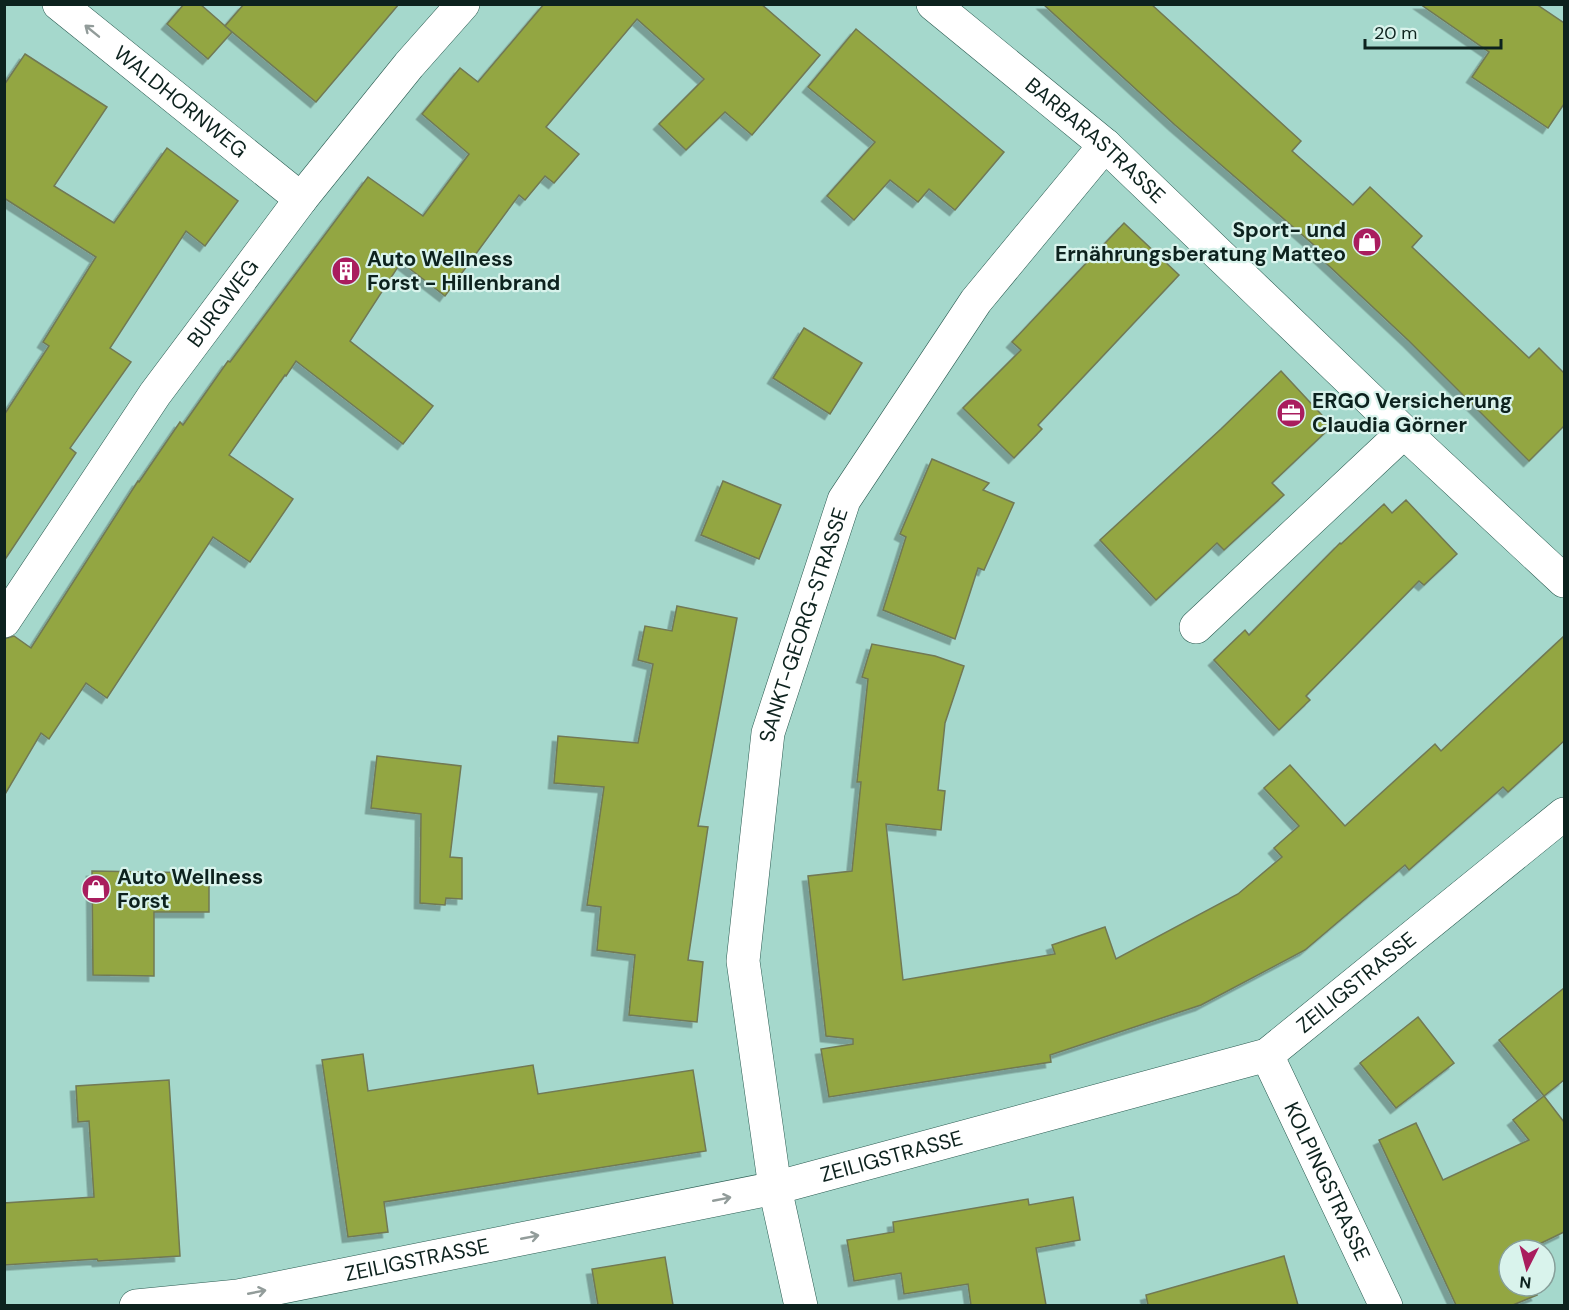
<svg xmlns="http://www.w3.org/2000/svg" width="1569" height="1310" font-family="'DM Sans',sans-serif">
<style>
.building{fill:#93a642;stroke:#717954;stroke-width:1.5;filter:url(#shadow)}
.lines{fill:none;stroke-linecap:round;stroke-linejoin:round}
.minor-casing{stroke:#2a5b51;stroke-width:34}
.minor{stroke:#fff;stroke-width:33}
.oneway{stroke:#929c9a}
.labels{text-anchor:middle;stroke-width:4.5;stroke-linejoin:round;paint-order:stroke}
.street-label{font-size:21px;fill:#0d221e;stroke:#d9f3ec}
.poi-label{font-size:21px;font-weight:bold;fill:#0d221e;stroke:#d9f3ec;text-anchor:start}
</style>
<defs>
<filter id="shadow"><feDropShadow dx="-5.5" dy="5.5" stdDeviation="0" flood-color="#0004"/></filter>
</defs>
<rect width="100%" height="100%" fill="#a5d8cc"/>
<g class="building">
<path d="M184,4h16l32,28 -24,27 -41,-35z"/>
<path d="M244,4h155l-83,98 -91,-76z"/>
<path d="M544,4h217l59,51 -68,80 -27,-23 -39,38 -27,-26 45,-45 -67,-60 -91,108 33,27 -25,29 -9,-7 -20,24 -6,-5 -74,101 -44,-34 -51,79 83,65 -30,38 -107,-83 -10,15 -1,-1 -56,80 64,44 -43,63 -37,-25 -106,161 -21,-15 -37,56 -8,-6 -37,63v-157l10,-3 17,12 107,-167 1,1 41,-60 3,3 45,-64 2,1 138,-185 55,39 46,-62 -47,-40 38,-46 18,14z"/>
<path d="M1043,4h108l150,137 -9,10 61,54 17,-18 52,49 -10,11 117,111 10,-10 25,25v53l-35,35 -120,-120 -98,-92 4,-3 -140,-121z"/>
<path d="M1420,4h116l28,19v81l-16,24 -76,-51 17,-25z"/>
<path d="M856,29l148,123 -49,58 -26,-21 -11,13 -28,-22 -36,40 -27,-24 48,-54 -67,-55z"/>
<path d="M25,54l82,53 -53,79 60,37 53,-75 71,53 -33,45 -19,-15 -76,117 21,14 -61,86 6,5 -72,108v-146l45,-69 -6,-4 53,-85 -92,-59v-113z"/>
<path d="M1124,223l55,52 -141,150 4,4 -28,29 -51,-50 58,-58 -9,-8z"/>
<path d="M804,328l58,35 -32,51 -57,-36z"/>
<path d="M1281,371l51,55 -60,57 12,12 -60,55 -7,-7 -61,57 -56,-60 121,-111z"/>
<path d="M932,459l57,24 -6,7 31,13 -30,67 -6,-2 -23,71 -72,-29 23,-73 -6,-3z"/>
<path d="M723,481l58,24 -22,54 -58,-24z"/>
<path d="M1406,500l51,54 -33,31 -5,-4 -113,115 4,4 -31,30 -65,-70 31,-30 4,5 91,-92 1,1 43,-40 8,9z"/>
<path d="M677,606l60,12 -39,208 10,1 -20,133 15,2 -6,60 -68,-7 6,-60 -38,-5 4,-43 -14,-2 17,-118 -50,-4 4,-47 80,7 15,-79 -15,-4 7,-34 27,5z"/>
<path d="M1564,636v105l-56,51 -5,-5 -94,83 -4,-5 -100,85 -104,55 -151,50 1,7 -222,35 -8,-48 32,-5v-5l-27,-3 -18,-160 44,-5 9,-89h-4l11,-103 -6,-2 10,-33 63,12 29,10 -19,57 -7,67 7,1 -4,39 -55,-6 17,156 152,-26 -3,-9 53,-18 11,32 122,-65 44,-37 -8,-9 25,-22 -35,-38 26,-23 55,61 90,-82 6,7z"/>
<path d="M377,756l84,10 -11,91 12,1v41l-16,-1 -1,7 -25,-2 1,-89 -50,-6z"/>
<path d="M92,871l117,2v39h-55v64l-61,-1z"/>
<path d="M1564,988v92l-20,16 -45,-56z"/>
<path d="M1418,1017l36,46 -58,45 -36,-45z"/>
<path d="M363,1054l5,37 165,-26 5,29 155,-24 13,81 -322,51 4,30 -40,5 -26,-177z"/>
<path d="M169,1080l11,176 -82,5 -1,-2 -93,6v-62l90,-6 -5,-76 -11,1 -2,-36z"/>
<path d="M1544,1096l20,26v110l-37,18h-18v36h24l4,9 -24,10h-57l-77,-165 37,-17 27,57 86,-40 -16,-20z"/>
<path d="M1073,1197l7,43 -44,8 10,57h-75l-3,-21 -64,10 -3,-21 -47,8 -7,-41 47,-8 -1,-10 135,-23 1,6z"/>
<path d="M1284,1256l14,49h-150l-2,-10z"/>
<path d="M665,1257l8,48h-75l-6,-36z"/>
</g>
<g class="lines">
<g class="minor-casing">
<g id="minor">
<path id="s1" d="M59,4l242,195"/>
<path id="s2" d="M933,4l172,141 299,287 160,149"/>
<path id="s3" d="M4,621l151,-227 146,-195 108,-134 54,-61"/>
<path d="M1196,627l208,-195"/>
<path id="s4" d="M1267,1055l119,251"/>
<path id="s5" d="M136,1306l102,-10 537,-108 492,-133 297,-241"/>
<path id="s6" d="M801,1306l-26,-118 -32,-227 25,-228 76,-233 132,-199 129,-156"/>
</g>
</g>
<use href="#minor" class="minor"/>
</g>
<defs><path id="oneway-shaft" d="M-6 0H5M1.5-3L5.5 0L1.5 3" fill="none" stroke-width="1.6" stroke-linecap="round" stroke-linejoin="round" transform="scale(1.5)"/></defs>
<g class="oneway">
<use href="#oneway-shaft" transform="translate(92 31) rotate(-141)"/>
<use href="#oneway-shaft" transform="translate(722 1199) rotate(-11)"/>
<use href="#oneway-shaft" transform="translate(530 1237) rotate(-11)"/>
<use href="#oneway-shaft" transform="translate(257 1292) rotate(-11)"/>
</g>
<defs>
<g id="shop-disc" transform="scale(1.5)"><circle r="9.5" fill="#a91d5e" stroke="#d9f3ec"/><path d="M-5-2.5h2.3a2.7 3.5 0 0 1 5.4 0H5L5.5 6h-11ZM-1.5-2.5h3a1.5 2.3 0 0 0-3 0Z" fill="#fff"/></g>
<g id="building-disc" transform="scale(1.5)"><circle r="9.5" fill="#a91d5e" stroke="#d9f3ec"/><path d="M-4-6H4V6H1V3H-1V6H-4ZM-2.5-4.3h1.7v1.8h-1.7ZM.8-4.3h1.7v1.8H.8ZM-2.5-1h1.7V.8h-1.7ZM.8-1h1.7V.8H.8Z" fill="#fff"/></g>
<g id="office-disc" transform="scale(1.5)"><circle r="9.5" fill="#a91d5e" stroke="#d9f3ec"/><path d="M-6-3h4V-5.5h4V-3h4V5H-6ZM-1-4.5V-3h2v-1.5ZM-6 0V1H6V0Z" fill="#fff"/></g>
</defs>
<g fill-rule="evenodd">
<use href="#shop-disc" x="1367" y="242"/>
<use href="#building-disc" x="346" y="271"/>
<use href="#office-disc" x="1291" y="413"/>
<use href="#shop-disc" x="96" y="889"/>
</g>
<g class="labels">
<g class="street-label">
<text dy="7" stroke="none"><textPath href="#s1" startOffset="156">WALDHORNWEG</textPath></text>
<text dy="7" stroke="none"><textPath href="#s2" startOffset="212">BARBARASTRASSE</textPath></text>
<text dy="7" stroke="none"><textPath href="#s3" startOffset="386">BURGWEG</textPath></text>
<text dy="7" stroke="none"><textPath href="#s6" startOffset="693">SANKT-GEORG-STRASSE</textPath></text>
<text dy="7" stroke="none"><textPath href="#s5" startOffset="1275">ZEILIGSTRASSE</textPath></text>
<text dy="7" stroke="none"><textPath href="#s5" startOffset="771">ZEILIGSTRASSE</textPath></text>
<text dy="7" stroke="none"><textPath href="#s4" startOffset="140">KOLPINGSTRASSE</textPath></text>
<text dy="7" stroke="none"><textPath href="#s5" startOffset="285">ZEILIGSTRASSE</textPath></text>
</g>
<g class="poi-label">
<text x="1346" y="237" text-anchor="end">Sport- und<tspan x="1346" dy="24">Ernährungsberatung Matteo</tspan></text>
<text x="367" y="266">Auto Wellness<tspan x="367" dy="24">Forst - Hillenbrand</tspan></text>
<text x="1312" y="408">ERGO Versicherung<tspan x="1312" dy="24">Claudia Görner</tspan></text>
<text x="117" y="884">Auto Wellness<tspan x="117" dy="24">Forst</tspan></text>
</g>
</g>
<rect width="1569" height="1310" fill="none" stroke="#0d221e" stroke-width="12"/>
<g transform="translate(1527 1268) rotate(186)"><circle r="28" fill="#d9f3ec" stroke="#879f9a" stroke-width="1.5"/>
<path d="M0-4.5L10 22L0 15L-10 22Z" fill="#a91d5e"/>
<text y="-9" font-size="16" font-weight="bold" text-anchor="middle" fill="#0d221e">N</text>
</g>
<path d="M1365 39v9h136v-9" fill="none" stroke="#0d221e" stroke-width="3"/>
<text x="1374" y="39" font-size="18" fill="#0d221e" stroke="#d9f3ec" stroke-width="4.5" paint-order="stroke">20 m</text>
</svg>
